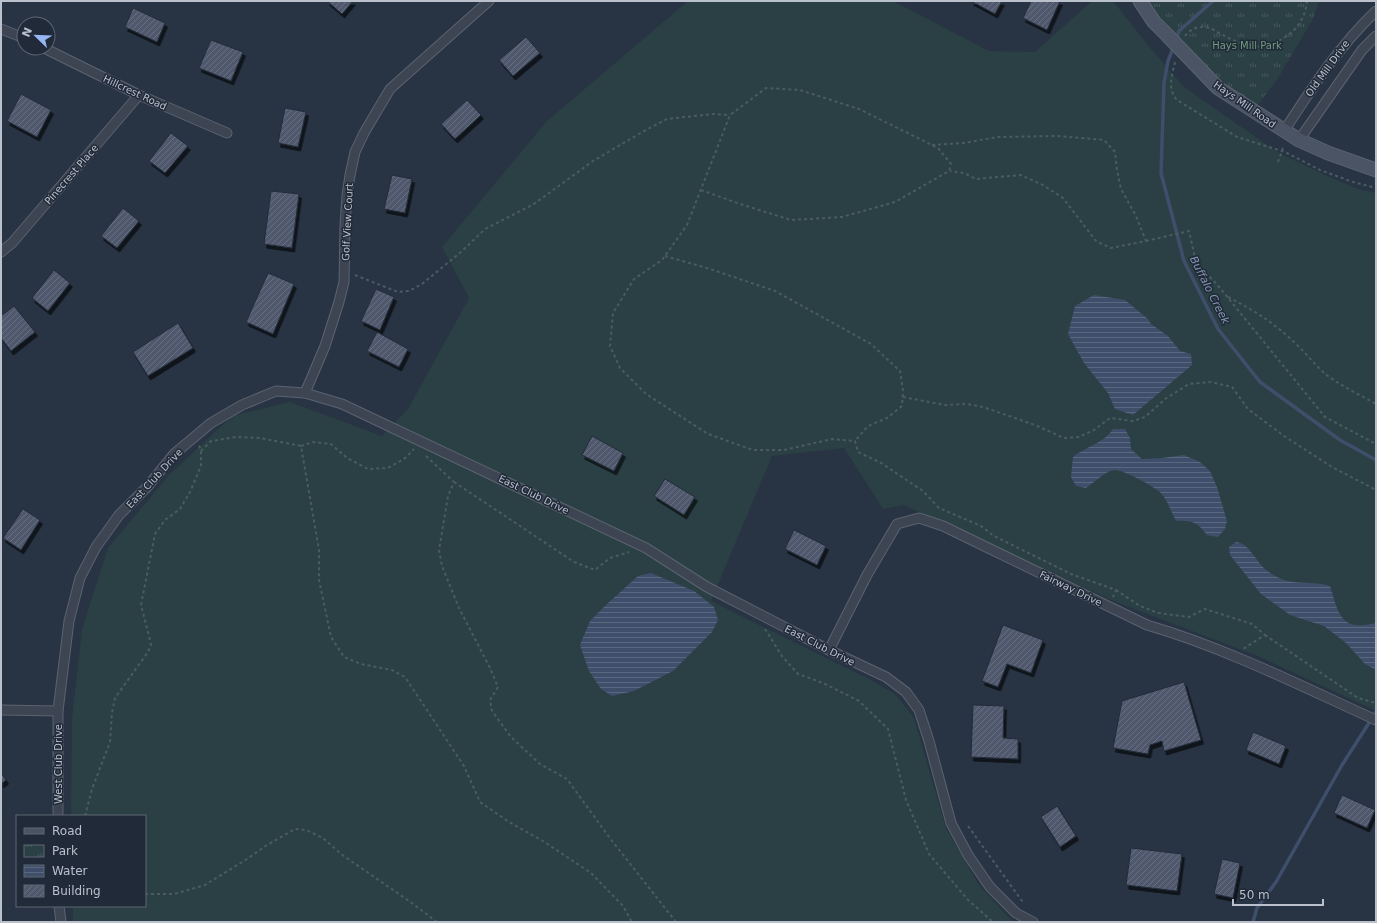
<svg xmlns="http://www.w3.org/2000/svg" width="1377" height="923" font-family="'DejaVu Sans',sans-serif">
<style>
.green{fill:#2a4044}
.park{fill:url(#park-tufts)}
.water{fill:url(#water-rules)}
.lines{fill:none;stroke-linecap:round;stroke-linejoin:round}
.stream{stroke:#3f4f6b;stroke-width:3.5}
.building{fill:url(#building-hatch);stroke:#232c3a;filter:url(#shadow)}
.street-casing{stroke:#5b6370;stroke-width:11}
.secondary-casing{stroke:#5b6370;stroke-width:15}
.path{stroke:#495d60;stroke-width:2;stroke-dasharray:3 3;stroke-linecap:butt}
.street{stroke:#3d4553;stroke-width:9}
.secondary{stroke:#4b5465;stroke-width:13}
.secondary-bridge-casing{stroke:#5b6370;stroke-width:15;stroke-linecap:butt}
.secondary-bridge{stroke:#4b5465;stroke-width:13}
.labels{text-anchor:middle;stroke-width:3;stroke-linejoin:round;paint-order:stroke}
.park-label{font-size:10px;fill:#729c7e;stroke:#212a38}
.street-label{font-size:10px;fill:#bac0cc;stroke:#212a38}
.water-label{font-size:11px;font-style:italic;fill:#8395b2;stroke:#212a38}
</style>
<defs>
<pattern id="park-tufts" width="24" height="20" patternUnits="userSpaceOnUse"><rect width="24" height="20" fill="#2a4044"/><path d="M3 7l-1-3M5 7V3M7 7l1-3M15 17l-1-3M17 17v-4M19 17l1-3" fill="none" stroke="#475a5e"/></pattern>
<pattern id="water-rules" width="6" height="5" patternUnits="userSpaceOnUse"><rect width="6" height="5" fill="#3f4f6b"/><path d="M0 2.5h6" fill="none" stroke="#59677f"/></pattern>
<pattern id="building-hatch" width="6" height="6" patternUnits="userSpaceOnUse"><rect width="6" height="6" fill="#4f596c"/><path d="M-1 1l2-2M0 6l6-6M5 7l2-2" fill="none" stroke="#666f80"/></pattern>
<filter id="shadow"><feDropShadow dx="2.5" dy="4" stdDeviation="0" flood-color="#0009"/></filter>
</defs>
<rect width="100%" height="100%" fill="#283343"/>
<path class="green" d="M688,1h205l96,50 46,1 57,-51h21l39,49 32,37 95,66 55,26 24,10 18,4v518l-116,-54 -144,-55 -212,-97 -21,4 -39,-61 -72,8 -61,145 158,78 26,15 19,24 32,110 33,57 34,37h-940v-16h72v-90h-74l1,-98 10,-89 26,-81 61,-73 63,-59 58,-14 92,34 26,-27 61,-111 -27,-51 105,-126z"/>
<path class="park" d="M1143,1h176l-6,18 -35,59 -21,28 -17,-10 -40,-34z"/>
<g class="water">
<path d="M1094,295l31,5 23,19 3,5 17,12 12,15 11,3 1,11 -59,50 -18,-6 -7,-16 -24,-30 -16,-29 7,-28z"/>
<path d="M1113,429h12l5,9 1,11 11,10 20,-1 22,-3 16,7 10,9 7,16 10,34 -2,8 -7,8 -11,-2c-10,-13 -15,-15 -31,-14 -5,-9 -8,-20 -15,-28 -6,-6 -37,-23 -46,-23 -10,1 -21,13 -29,18l-10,-2 -5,-9 2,-20c12,-10 31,-14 40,-28z"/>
<path d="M1236,542c14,2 19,18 29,27 24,20 39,10 65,17 5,14 8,39 27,39 6,1 13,-1 19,-2v47l-11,-6 -19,-21 -22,-17 -34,-11 -29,-21 -31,-39 -1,-8z"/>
<path d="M651,573l43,18 20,16 4,13 -6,12 -39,39 -39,20 -22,5 -11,-7 -12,-18 -9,-26 10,-24 17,-17 31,-28z"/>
</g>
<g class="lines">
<g class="stream">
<path d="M1176,40l3,-9 34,-30"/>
<path d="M1174,46l-6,15 -4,22 -3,90 23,88 34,68 42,53 80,58 36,20"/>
<path d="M1253,922l4,-14 19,-26 66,-117 34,-53"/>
</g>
</g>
<g class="building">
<path d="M327,1h26l-11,13z"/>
<path d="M971,1h31l-7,13z"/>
<path d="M1031,1h29l-13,29 -24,-12z"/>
<path d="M133,8l32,15 -8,19 -32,-15z"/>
<path d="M526,37l14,16 -27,23 -14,-16z"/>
<path d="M211,40l32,12 -12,29 -32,-13z"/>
<path d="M21,94l30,16 -14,27 -30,-16z"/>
<path d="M467,100l14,15 -26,24 -14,-15z"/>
<path d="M285,108l21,4 -8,35 -20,-4z"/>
<path d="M171,133l17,13 -23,27 -16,-12z"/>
<path d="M392,175l20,4 -7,34 -21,-4z"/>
<path d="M271,191l28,3 -7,54 -28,-4z"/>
<path d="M123,208l16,13 -22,27 -16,-12z"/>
<path d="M54,270l16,13 -22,28 -16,-13z"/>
<path d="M268,273l26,11 -21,50 -27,-12z"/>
<path d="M376,289l18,8 -14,33 -19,-9z"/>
<path d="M14,306l21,26 -24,19 -10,-13v-22z"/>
<path d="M178,323l15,25 -45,28 -15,-24z"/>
<path d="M377,332l31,17 -9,18 -32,-16z"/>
<path d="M592,436l31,17 -9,18 -32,-16z"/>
<path d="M665,479l30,18 -11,18 -30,-19z"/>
<path d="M23,509l17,11 -19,30 -18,-12z"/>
<path d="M794,530l32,16 -9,19 -32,-16z"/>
<path d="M1003,625l40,15 -12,33 -24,-9 -9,23 -16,-6z"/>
<path d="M1184,682l17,58 -37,11 -2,-10 -12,4 -2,9 -35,-6 9,-47z"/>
<path d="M973,705l31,1 -1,32 15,1v20l-47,-2z"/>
<path d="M1253,732l33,14 -7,18 -33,-14z"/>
<path d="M1,773l5,7 -5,4z"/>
<path d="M1342,795l33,15 -8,18 -33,-15z"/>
<path d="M1057,806l19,30 -16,11 -19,-30z"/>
<path d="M1131,848l51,6 -5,37 -51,-6z"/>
<path d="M1222,859l18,4 -7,35 -19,-4z"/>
</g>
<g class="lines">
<g class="street-casing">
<g id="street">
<path d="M1,29l23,9"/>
<path d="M44,48l95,47 88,38"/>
<path d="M1284,131c28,-43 55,-85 92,-120"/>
<path d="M1299,140l63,-90 14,-14"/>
<path d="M1,252l11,-9 127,-148"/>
<path d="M305,393l20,-47 14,-44 5,-20 1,-56 2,-31 3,-20 5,-23 9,-19 26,-44 99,-88"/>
<path d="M829,650l38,-75 30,-51 22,-6 24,8 204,99c79,23 154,61 229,95"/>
<path d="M1,710l57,1"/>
<path d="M58,816v-105l11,-90 11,-43 16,-31 23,-32 29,-29 26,-32 37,-31 31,-18 34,-14 29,2 37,11 304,144 61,39 122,63 57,27 20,15 13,18 10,31 22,82 17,32 22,32 26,26 17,9"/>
<path d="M59,906l2,16"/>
</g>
</g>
<g class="secondary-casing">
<g id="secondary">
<path d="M1140,1l14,21 13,13"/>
<path d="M1195,64l23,24 81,52 29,13 48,17"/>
</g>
</g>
<g class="path">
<path d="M1185,36c4,-5 10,-9 16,-9 7,-1 15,4 20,7 26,14 42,19 67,1 11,-7 18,-21 19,-34"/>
<path d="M1175,62c-3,13 -8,27 2,38l60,37 48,15 35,18 33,12 23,6"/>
<path d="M932,145l31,-2 35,-6 60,-1 46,4 11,12 2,18 4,19 15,27 10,25 -35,7 -15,-7 -33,-43 -20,-13 -22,-10 -45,4 -12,-6 -14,-2"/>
<path d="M1278,162l6,-17"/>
<path d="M701,190l39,14 51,16 51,-3 53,-15 54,-31 2,-7 -13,-16 -79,-39 -59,-19 -34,-2 -36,27 -43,110 -25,35 -28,19 -21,34 -3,33 10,22 26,26 62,40 45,16h31l48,-11 23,2 3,11 23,11 42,28 16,17 42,18 13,10 77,38 45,16 -3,7"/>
<path d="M1146,241l43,-10 7,31 24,26 105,129 51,27"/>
<path d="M665,256l45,13 65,22 96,53 29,27 3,19 -1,16 -15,12 -19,8 -13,15"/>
<path d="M355,275l43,17 11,-1 13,-7 39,-32 24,-23 49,-25 59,-43 51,-30 23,-12 46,-5 17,1"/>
<path d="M1228,297c27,14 45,25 68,47 11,10 20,23 32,32 15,11 32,19 48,28"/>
<path d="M903,397l42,8 22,-1 16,3 52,18 29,13 15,-1 15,-7 16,-12 23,3 12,-4 20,-18 24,-15 22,-2 21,5 16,22 36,27 48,31 44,23"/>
<path d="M301,446l12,-4 18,2 16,14 21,11 20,-1 16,-9 10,-10"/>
<path d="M201,451l10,-10 25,-4 24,1 41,8 18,104v30l12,57 13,20 17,7 31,6 13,7 59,89 16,36 29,20 34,19 48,32 32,33 9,16"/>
<path d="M426,456l28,26 -6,14 -9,54 3,16 17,42 31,60 8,19 -8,13 2,11 19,26 29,27 27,15 42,58 67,85"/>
<path d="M454,482l120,80 21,8 15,-12 19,-6"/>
<path d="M1116,590l24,16 18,7 31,4 16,-8 47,15 13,11 -22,14"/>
<path d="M765,629l17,27 16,18 25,9 36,18 29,28 18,71 23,54 39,46 25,22"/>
<path d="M1265,635l93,63 18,5"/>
<path d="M85,816l7,-27 18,-47 2,-29 3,-15 33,-46 3,-7 -2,-9 -8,-31 14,-71 10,-14 15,-11 10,-17 11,-26v-15l-2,-6"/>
<path d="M968,826l54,75 -1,3"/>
<path d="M145,894h29l31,-9 42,-26 20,-14 28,-16 11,1 17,8 18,16 68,47 28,21"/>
</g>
<use href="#street" class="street"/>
<use href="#secondary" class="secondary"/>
<g class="secondary-bridge-casing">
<path id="secondary-bridge" d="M1167,35l28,29"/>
</g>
<use href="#secondary-bridge" class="secondary-bridge"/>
</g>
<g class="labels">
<g class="park-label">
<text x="1247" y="49">Hays Mill Park</text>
</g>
<g class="street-label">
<text transform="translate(1327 68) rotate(-54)" y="4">Old Mill Drive</text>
<text transform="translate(135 92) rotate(25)" y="4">Hillcrest Road</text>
<text transform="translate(1245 104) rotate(35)" y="4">Hays Mill Road</text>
<text transform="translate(71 174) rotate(-49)" y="4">Pinecrest Place</text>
<text transform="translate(347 222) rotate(-87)" y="4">Golf View Court</text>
<text transform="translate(154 478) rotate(-47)" y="4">East Club Drive</text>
<text transform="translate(534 494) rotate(26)" y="4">East Club Drive</text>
<text transform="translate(1071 588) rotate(26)" y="4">Fairway Drive</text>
<text transform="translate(820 645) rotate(27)" y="4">East Club Drive</text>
<text transform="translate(58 764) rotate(-90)" y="4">West Club Drive</text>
</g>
<g class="water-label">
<text transform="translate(1210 290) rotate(63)" y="4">Buffalo Creek</text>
</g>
</g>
<rect width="1377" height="923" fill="none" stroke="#bac0cc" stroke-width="4"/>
<rect x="16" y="815" width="130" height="92" fill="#212a38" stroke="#5e6673"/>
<rect x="24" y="828" width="20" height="6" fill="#4b5465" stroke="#5e6673"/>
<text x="52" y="835" font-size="12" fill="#bac0cc">Road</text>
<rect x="24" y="845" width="20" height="12" fill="url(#park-tufts)" stroke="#5e6673"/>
<text x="52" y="855" font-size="12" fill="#bac0cc">Park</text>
<rect x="24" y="865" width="20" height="12" fill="url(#water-rules)" stroke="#5e6673"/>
<text x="52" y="875" font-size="12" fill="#bac0cc">Water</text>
<rect x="24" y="885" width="20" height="12" fill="url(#building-hatch)" stroke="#5e6673"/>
<text x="52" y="895" font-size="12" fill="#bac0cc">Building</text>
<g transform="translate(36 36) rotate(293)"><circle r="19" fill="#212a38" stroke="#5e6673"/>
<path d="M0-3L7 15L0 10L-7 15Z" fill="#96b6f5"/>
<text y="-6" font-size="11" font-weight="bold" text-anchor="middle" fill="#bac0cc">N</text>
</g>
<path d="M1233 899v6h90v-6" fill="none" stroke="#bac0cc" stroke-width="2"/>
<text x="1239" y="899" font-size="12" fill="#bac0cc" stroke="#212a38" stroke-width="3" paint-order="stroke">50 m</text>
</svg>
